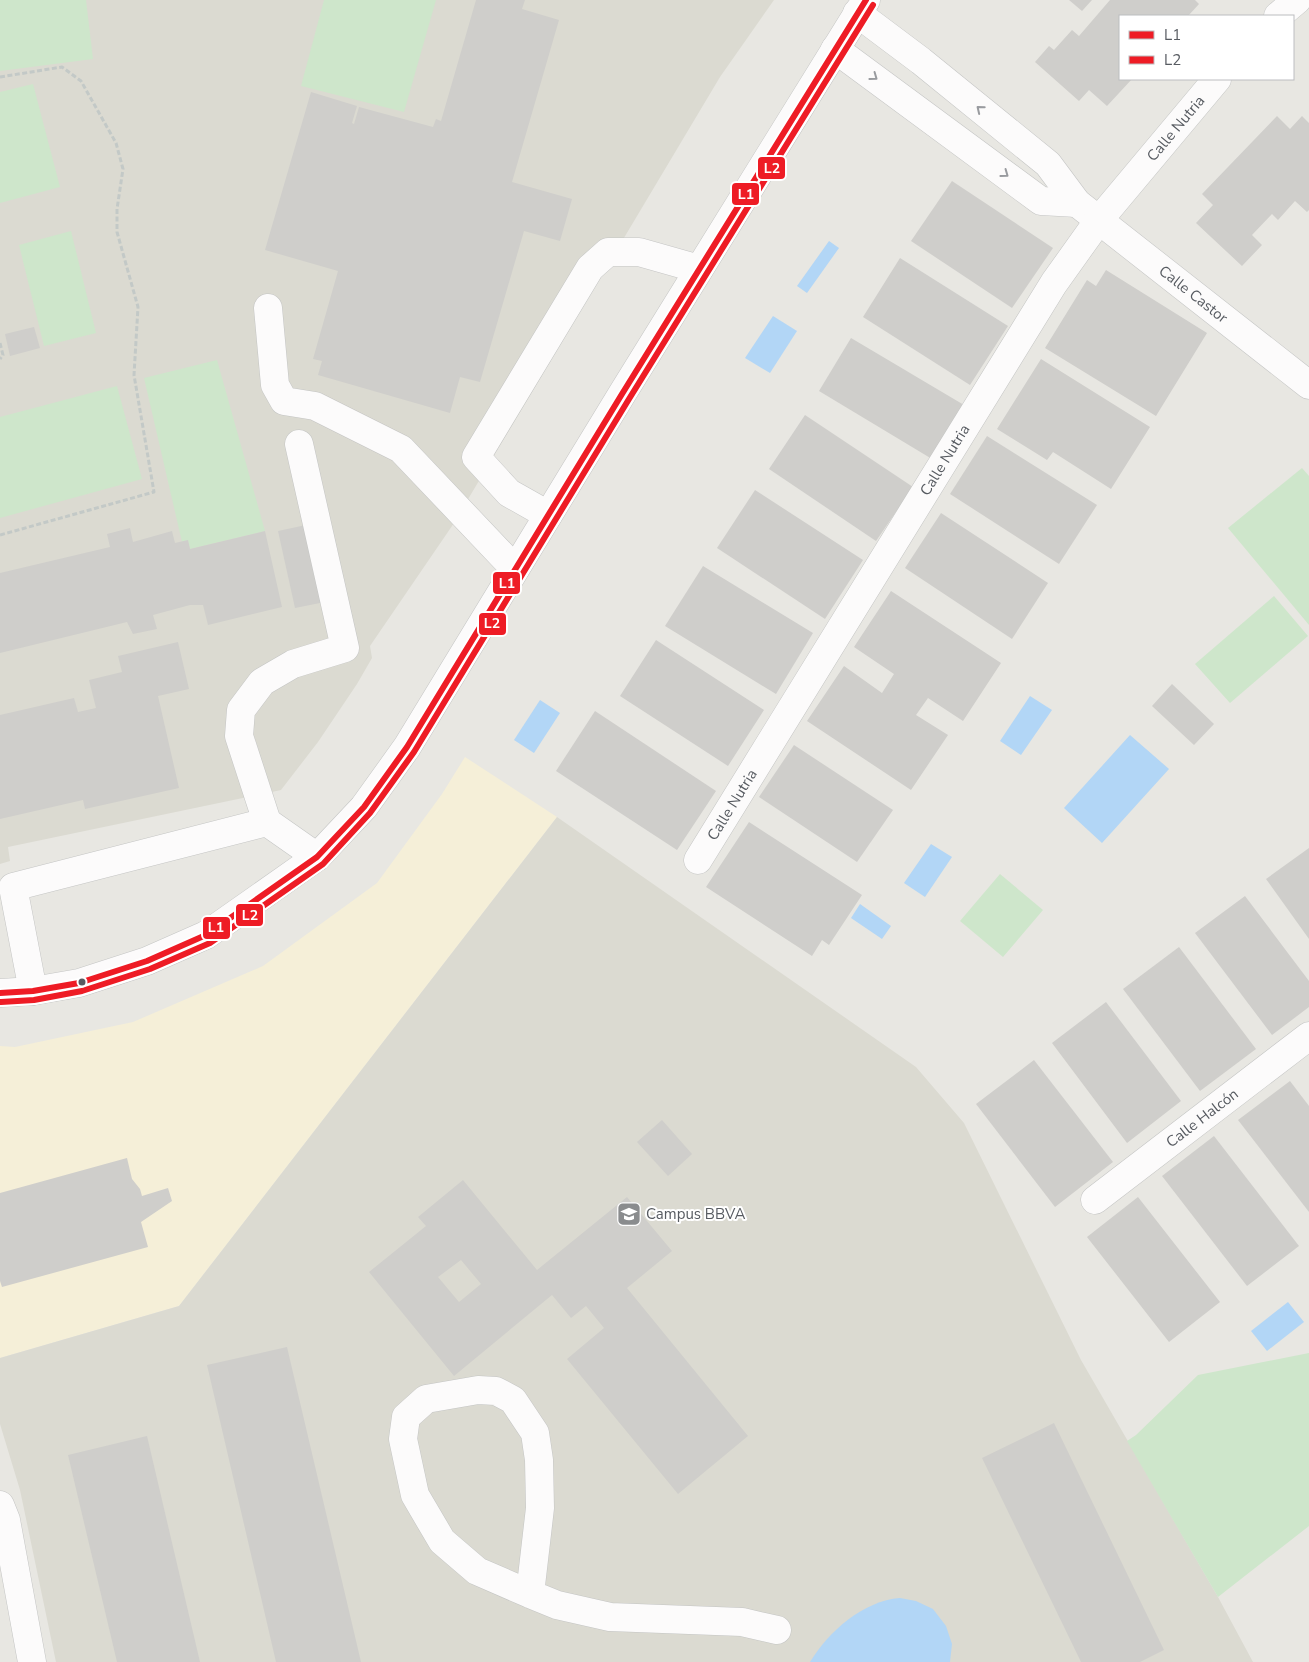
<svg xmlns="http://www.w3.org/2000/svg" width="1309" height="1662" font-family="'Nunito Sans',sans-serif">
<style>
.commercial{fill:#f5efd8}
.education{fill:#dbdad1}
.green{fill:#cee6cb}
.water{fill:#b2d6f6}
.building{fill:#cfcecb;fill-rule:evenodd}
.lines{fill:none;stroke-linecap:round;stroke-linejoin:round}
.minor-casing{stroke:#c4c5c4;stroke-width:29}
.path{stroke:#c3c9c7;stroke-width:3;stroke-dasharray:5 2.5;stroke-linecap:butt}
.minor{stroke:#fcfbfb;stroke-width:28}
.bus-1-casing{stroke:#fff;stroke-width:10}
.bus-2-casing{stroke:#fff;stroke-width:10}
.bus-1{stroke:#ee1c25;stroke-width:6}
.bus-2{stroke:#ee1c25;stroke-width:6}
.oneway{stroke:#999b9f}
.bus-dot{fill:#575b61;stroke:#fff;stroke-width:2}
.labels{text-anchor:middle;stroke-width:4;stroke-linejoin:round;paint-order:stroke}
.street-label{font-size:15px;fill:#575b61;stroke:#fff}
.poi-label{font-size:15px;fill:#575b61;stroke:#fff;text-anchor:start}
.line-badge{stroke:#fff;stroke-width:2}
.badge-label{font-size:14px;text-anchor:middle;font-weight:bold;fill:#fff}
</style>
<rect width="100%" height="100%" fill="#e8e7e2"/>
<path class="commercial" d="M465,757l92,60 -378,489 -179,52v-312l15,1 118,-25 130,-56 114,-83 65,-89z"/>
<g class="education">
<path d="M0,0h774l-54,77 -268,449 -82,120 2,12 -15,26 -39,58 -37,48 -273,57 2,14 -10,3z"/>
<path d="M557,817l359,250 48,56 117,237 137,237 35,65h-1197l-36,-172 -20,-66v-66l179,-52z"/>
</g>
<g class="green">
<path d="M0,0h86l7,59 -93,12z"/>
<path d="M324,0h112l-32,112 -103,-26z"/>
<path d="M33,84l27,103 -60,16v-111z"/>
<path d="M71,231l25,102 -52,13 -25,-101z"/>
<path d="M217,360l48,171 -75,18 -2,-8 -6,1 -38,-164z"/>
<path d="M117,386l25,93 -142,39v-101z"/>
<path d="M1302,468l7,8v149l-81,-97z"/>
<path d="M1274,596l34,40 -78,67 -35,-39z"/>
<path d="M1000,874l43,36 -40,47 -43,-36z"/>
<path d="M1309,1353v173l-91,71 -91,-156 9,-6 62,-60z"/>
</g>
<g class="water">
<path d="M829,241l10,7 -32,45 -10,-7z"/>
<path d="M773,316l24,15 -27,42 -25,-15z"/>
<path d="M1030,696l22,14 -31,45 -21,-14z"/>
<path d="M540,700l20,13 -26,40 -20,-13z"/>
<path d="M1130,735l39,34 -67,74 -38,-35z"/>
<path d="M931,844l21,13 -27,40 -21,-14z"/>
<path d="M860,904l31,22 -9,13 -31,-21z"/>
<path d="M1288,1302l16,20 -37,29 -16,-20z"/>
<path d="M900,1598l16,3 17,8 13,17 6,18 -2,18h-140c19,-31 53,-61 90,-64z"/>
</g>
<g class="building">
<path d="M476,0h49l-3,9 37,11 -47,162 60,17 -12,42 -36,-10 -44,151 -20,-5 -10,36 -132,-38 4,-14 -9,-2 25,-88 -73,-21 46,-158 46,14 -5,17 2,1 5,-17 74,20 3,-8 5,2z"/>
<path d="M1069,0h23l-10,11z"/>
<path d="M1110,0h85l4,4 -11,12h-68v63h12l-25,27 -18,-16 -10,11 -44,-39 14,-16 5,4 18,-20 7,6z"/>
<path d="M1277,116l13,13 12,-13 7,7v87l-2,2 -12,-11 -17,19 -6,-6 -20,21 10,10 -20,21 -46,-43 17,-18 -11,-11z"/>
<path d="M952,181l101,67 -41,60 -101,-67z"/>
<path d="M900,258l108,68 -38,59 -107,-68z"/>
<path d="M1106,270l101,63 -51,83 -111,-68 42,-68 9,6z"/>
<path d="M34,327l6,21 -30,8 -5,-22z"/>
<path d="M851,338l113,67 -32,54 -113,-68z"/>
<path d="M1041,359l109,68 -39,62 -58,-37 -6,8 -50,-31z"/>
<path d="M805,415l108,72 -37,54 -107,-72z"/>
<path d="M987,436l110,69 -38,59 -109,-70z"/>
<path d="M755,490l108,70 -38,59 -108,-71z"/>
<path d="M941,513l107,70 -36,56 -107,-71z"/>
<path d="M306,525l19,77 -30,6 -17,-77z"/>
<path d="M130,528l3,14 39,-11 3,12 13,-3 2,9 75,-18 17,76 -74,18 -5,-20h-13l-37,10 4,14 -24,5 -6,-12 -127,31v-80l110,-26 -3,-13z"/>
<path d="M703,566l110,67 -37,61 -111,-68z"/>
<path d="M891,591l110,72 -38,58 -35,-23 -12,17 32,20 -37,55 -104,-69 37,-55 38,27 12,-19 -40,-27z"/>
<path d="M656,640l108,70 -36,56 -108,-70z"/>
<path d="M178,642l11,47 -31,7 21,92 -94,21 -2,-9 -83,19v-104l74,-17 4,14 18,-4 -7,-28 33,-8 -4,-16z"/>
<path d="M1172,684l42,40 -20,21 -42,-39z"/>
<path d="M595,711l121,80 -39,59 -121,-79z"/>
<path d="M794,745l99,65 -36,52 -98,-65z"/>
<path d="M749,822l113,73 -33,50 -7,-5 -10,16 -106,-69z"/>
<path d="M1309,848v91l-43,-60z"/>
<path d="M1245,896l64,85v26l-37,28 -77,-102z"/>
<path d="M1179,947l77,102 -56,42 -77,-102z"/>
<path d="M1106,1002l75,99 -54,42 -75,-100z"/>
<path d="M1034,1060l79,102 -58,45 -79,-103z"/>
<path d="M1290,1081l19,25v106l-71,-92z"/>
<path d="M662,1120l30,34 -24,22 -31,-34z"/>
<path d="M1214,1136l85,110 -52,40 -85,-110z"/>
<path d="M127,1158l5,21 8,10 2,7 26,-8 4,13 -31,21 7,25 -146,40 -2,-6v-88z"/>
<path d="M463,1180l74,90 90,-73 45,54 -45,37 121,148 -70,58 -111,-135 37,-31 -18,-22 -15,12 -19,-23 -98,81 -85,-104 57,-46 -8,-9zM461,1260l20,24 -22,18 -21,-25z"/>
<path d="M1138,1197l82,105 -51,40 -82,-105z"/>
<path d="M287,1347l74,315h-85l-69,-297z"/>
<path d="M1054,1423l110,227 -24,12h-59l-99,-204z"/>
<path d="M147,1436l53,226h-83l-49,-207z"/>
</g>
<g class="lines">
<g class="minor-casing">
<g id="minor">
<path id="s1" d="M857,13l64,48 127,103 29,39 232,182"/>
<path d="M1278,16l19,-16"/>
<path d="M835,49l206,152 36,2"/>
<path d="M268,308l7,77 9,16 31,5 86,43 114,120"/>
<path d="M548,515l-39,-22 -33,-36 114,-189 18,-16h31l60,17"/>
<path d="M267,822l-28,-86 2,-26 21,-28 31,-18 52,-16 -46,-204"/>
<path id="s2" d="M698,860l356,-577 45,-63 118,-141"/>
<path d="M33,991l-20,-104 254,-65 50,35"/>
<path d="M0,993l33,-2 46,-8 68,-22 59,-26 111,-78 47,-50 43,-60 215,-353 244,-394"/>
<path id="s3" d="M1095,1200l214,-164"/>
<path d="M0,1505l6,15 26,142"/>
<path d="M530,1594l10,-86 -1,-48 -4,-27 -22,-33 -17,-9 -18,-1 -52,9 -20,18 -3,22 12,56 27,46 35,30 53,23 27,11 53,12 132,5 35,8"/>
</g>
</g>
<g class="path">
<path d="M0,77l62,-10 19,14 35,62 7,26 -6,40v23l21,75 -4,68 20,117 -154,43"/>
<path d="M0,343l3,12 -3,4"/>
</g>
<use href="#minor" class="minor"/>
<g class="bus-1-casing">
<path id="bus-1" d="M0,993l33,-2 46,-8 68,-22 59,-26 111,-78 47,-50 43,-60 215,-353 244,-394"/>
</g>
<g class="bus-2-casing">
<path id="bus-2" d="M1,1002l33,-2 48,-9 68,-22 60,-26 113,-79 47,-51 44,-61 215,-353 244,-394"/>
</g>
<use href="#bus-1" class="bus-1"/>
<use href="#bus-2" class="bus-2"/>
</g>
<defs><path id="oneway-chevron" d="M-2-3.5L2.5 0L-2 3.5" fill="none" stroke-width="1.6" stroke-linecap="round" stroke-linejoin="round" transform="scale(1.25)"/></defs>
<g class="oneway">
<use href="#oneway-chevron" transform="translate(874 77) rotate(36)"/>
<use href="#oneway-chevron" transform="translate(980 109) rotate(-141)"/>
<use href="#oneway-chevron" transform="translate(1005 174) rotate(36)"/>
</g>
<defs>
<g id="university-square" transform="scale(1.25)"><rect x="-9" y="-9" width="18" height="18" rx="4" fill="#8a8c8e" stroke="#fff"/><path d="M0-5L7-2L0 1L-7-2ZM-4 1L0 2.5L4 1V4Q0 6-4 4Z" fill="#fff"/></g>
</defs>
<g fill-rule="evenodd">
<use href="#university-square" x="629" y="1214"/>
</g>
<circle class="bus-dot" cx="82" cy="982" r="4.5"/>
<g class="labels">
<g class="street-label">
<text dy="5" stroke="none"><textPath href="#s2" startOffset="875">Calle Nutria</textPath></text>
<text dy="5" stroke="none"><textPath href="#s1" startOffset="440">Calle Castor</textPath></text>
<text dy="5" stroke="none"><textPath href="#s2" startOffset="470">Calle Nutria</textPath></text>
<text dy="5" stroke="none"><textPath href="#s2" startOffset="65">Calle Nutria</textPath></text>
<text dy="5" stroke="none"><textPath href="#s3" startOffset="135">Calle Halcón</textPath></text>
</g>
<g class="poi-label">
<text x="646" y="1219">Campus BBVA</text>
</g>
</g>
<g class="line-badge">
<rect x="757" y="156" width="29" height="24" rx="5" fill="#ee1c25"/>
<rect x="731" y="182" width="29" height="24" rx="5" fill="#ee1c25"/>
<rect x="492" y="571" width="29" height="24" rx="5" fill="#ee1c25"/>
<rect x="478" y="612" width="29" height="24" rx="5" fill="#ee1c25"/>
<rect x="235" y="903" width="29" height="24" rx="5" fill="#ee1c25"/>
<rect x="202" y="916" width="29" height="24" rx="5" fill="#ee1c25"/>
</g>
<g class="badge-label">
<text x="772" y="173">L2</text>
<text x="746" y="199">L1</text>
<text x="507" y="588">L1</text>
<text x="492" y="628">L2</text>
<text x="250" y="920">L2</text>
<text x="216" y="932">L1</text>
</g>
<rect x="1119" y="15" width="175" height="65" fill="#ffffff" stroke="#bcbdc0"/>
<rect x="1129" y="31" width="25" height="8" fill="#ee1c25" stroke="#bcbdc0"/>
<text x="1164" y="40" font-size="15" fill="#575b61">L1</text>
<rect x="1129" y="56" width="25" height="8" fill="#ee1c25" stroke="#bcbdc0"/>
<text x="1164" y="65" font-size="15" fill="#575b61">L2</text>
</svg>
